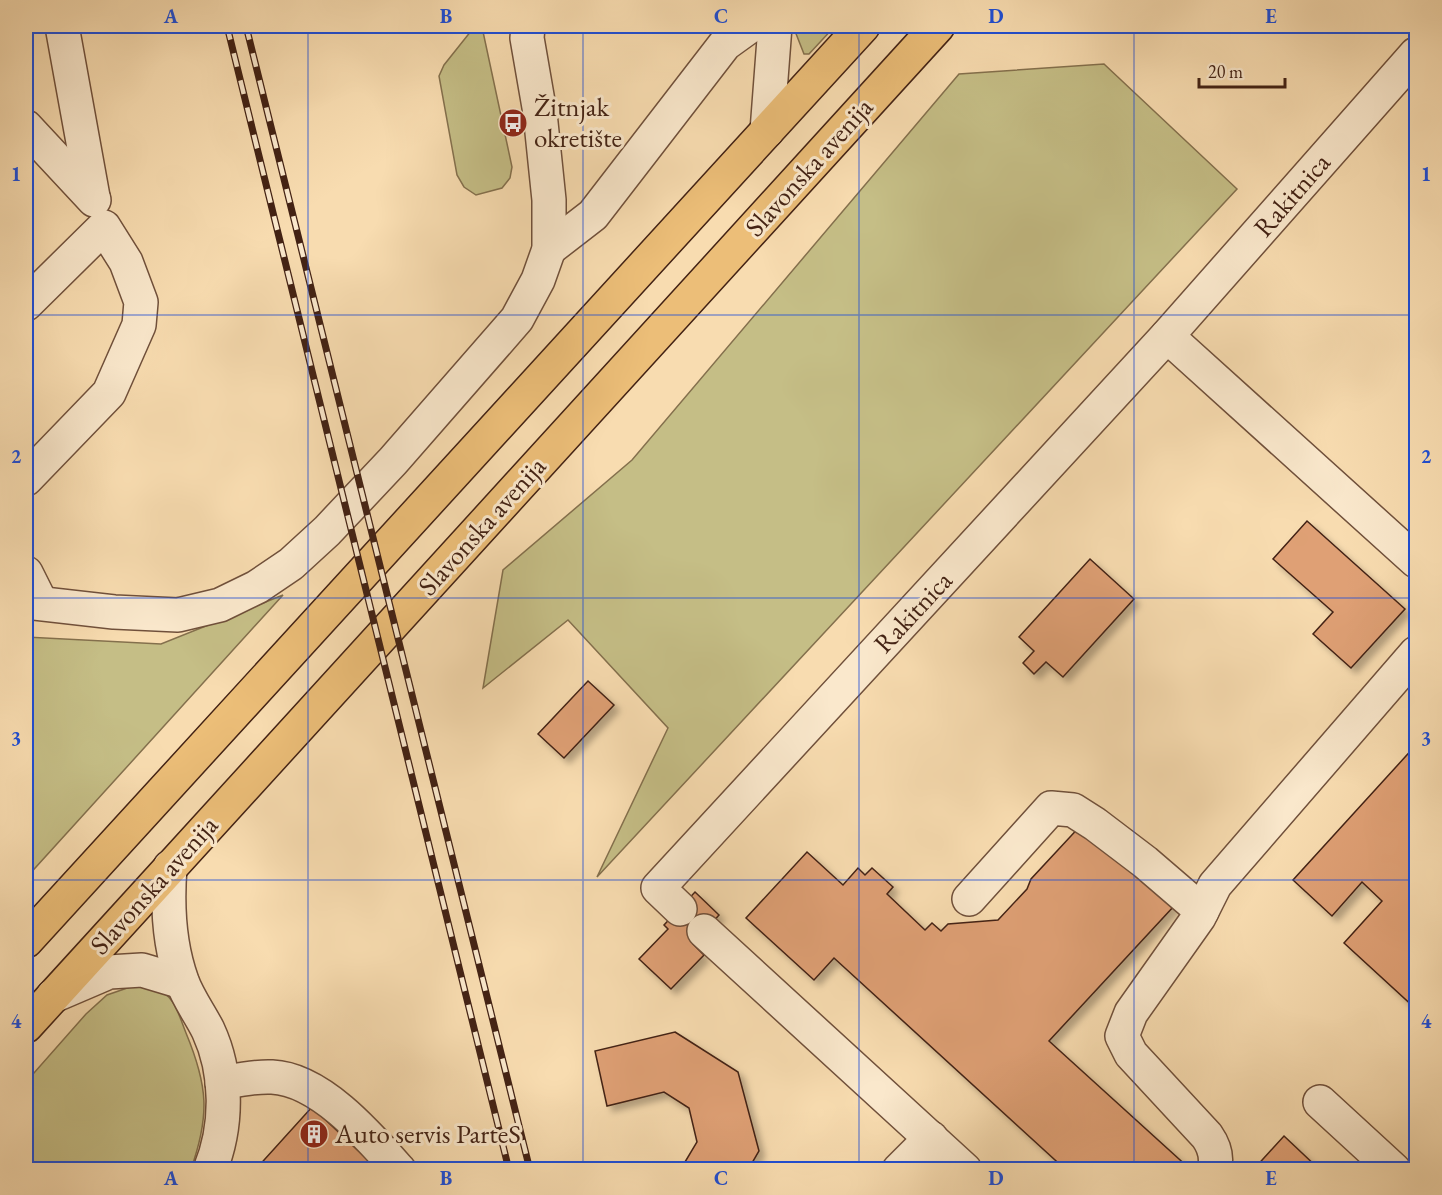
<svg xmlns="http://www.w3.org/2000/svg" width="1442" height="1195" font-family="'EB Garamond',serif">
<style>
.green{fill:#c5be86;stroke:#84704d;stroke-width:1.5}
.building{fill:#dfa074;stroke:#432214;stroke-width:1.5;filter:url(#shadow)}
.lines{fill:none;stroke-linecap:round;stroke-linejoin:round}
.minor-casing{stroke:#70503b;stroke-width:36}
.major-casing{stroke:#432214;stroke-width:36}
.minor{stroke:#fae8cc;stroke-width:33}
.major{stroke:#ecbe78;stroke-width:33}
.rail-casing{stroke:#432214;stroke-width:7}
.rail{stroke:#fae8cc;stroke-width:4.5;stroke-dasharray:14;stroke-linecap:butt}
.grid{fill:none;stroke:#1d4ed8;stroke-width:1.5;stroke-opacity:0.55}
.labels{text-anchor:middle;stroke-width:6;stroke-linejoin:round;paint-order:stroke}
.poi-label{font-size:27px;fill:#432214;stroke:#fae8cc;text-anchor:start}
.street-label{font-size:27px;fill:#432214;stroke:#fae8cc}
.neatline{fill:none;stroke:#1d4ed8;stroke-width:2}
.grid-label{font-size:20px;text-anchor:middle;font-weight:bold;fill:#1d4ed8}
</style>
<defs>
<filter id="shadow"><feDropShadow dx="5.5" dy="5.5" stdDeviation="3" flood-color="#0004"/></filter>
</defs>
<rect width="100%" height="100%" fill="#f8dcb0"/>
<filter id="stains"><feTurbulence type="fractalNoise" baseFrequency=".00333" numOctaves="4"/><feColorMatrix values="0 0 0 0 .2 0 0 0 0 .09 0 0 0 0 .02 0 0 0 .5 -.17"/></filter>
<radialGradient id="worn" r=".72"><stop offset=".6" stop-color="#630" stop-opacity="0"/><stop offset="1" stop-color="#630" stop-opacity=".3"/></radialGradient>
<g class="green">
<path d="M475,26l7,1 30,140 -2,11 -8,10 -26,7 -12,-8 -7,-12 -18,-99 5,-11z"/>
<path d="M793,26h42l-26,28h-5z"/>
<path d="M1104,64l133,125 -640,688 71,-149 -100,-108 -85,68 20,-118 129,-110 327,-386z"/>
<path d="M283,595l-257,283v-241l135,7z"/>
<path d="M153,985c22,12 24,25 33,48 22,53 24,82 5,136l-165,1v-88l60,-68 21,-19 26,-9z"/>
</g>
<g class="building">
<path d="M1307,521l98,88 -54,59 -38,-34 20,-22 -60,-53z"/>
<path d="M1090,559l44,40 -71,78 -17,-15 -12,12 -11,-11 11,-12 -15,-14z"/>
<path d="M588,681l26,24 -50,53 -26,-24z"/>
<path d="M1416,745v264l-72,-66 38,-42 -20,-19 -30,34 -39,-36z"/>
<path d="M1083,823l91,83 -125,135 141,128 -124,1 -232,-212 -20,22 -68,-62 61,-66 36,33 15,-17 7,7 7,-7 21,19 -6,7 38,36 7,-7 9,8 7,-7 50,-4 29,-31 4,-10z"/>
<path d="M695,892l24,23 -26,29 11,11 -33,34 -32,-30 29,-30 -4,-4z"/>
<path d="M675,1032l63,40 21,79 -11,19h-76l10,-3 15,-25 -8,-34 -25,-16 -57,14 -12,-55z"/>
<path d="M312,1107l58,55 -8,8h-107z"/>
<path d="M1284,1136l36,34h-67z"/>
</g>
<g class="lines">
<g class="minor-casing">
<g id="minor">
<path d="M62,26l31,171"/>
<path d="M26,127l68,73"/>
<path d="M767,131l8,-105"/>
<path d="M549,249l44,-34 132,-171 25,-18"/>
<path d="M26,304l78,-77 22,35 15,40 -2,23 -30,68 -83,86"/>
<path d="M1167,336l249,225"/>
<path d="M26,573l15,30"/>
<path d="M26,602l88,10 64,3 42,-10 37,-18 34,-23 36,-33 66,-70 124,-142 21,-39 11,-31v-49l-9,-87 -13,-75 1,-12"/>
<path d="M170,867c-3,38 -1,78 12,114 6,17 18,33 26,49 20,43 20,96 2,140"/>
<path d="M969,899l82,-91 22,2 22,14 50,38 57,49"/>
<path d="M680,909l-22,-21 509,-552 249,-282"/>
<path d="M704,931l261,239"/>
<path d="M53,996l56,-24 33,-2 40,12"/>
<path d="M222,1083c16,-3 33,-7 50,-6 48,2 97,59 127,93"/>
<path d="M1320,1102l74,68"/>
<path d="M899,1170l32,-32"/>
<path d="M1214,1170c4,-13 0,-24 -7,-34l-76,-82 -9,-18 9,-23 68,-96 16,-32 201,-232"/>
</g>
</g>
<g class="major-casing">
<g id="major">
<path d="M26,941l837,-915"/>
<path d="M26,1026l912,-1000"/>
</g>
</g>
<use href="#minor" class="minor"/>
<use href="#major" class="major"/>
<g class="rail-casing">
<g id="rail">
<path d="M227,26l282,1144"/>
<path d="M246,26l284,1144"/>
</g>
</g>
<use href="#rail" class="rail"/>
</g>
<path class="grid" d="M308,26v1144M583,26v1144M859,26v1144M1134,26v1144M26,315h1390M26,598h1390M26,880h1390"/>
<defs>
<g id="bus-disc" transform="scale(1.5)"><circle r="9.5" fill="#8f2418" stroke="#fae8cc"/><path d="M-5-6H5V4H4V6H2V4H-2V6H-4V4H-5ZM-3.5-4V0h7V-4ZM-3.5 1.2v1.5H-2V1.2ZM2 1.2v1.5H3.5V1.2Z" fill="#fff"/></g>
<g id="building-disc" transform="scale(1.5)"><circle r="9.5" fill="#8f2418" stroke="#fae8cc"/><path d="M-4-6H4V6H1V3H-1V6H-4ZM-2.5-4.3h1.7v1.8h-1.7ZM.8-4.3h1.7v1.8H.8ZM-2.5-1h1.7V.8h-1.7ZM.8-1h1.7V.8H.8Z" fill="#fff"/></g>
</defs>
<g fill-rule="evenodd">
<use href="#bus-disc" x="513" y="123"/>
<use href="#building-disc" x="314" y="1134"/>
</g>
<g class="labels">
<g class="poi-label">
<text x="534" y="116">Žitnjak<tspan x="534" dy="31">okretište</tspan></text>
<text x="335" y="1143">Auto servis ParteS</text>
</g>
<g class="street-label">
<text transform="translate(809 167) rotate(-48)" y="9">Slavonska avenija</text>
<text transform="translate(1292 195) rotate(-49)" y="9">Rakitnica</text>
<text transform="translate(482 526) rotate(-48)" y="9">Slavonska avenija</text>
<text transform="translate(913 612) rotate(-47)" y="9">Rakitnica</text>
<text transform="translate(154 885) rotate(-48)" y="9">Slavonska avenija</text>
</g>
</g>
<rect width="1442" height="1195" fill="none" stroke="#f8dcb0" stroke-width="66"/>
<path d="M1199 78v9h86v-9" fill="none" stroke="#432214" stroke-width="3"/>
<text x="1208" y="78" font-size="18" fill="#432214" stroke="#fae8cc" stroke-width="4.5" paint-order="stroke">20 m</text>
<rect x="33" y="33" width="1376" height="1129" class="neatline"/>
<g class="grid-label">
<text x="171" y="23">A</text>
<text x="446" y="23">B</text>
<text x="721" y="23">C</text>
<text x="996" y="23">D</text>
<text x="1271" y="23">E</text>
<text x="16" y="181">1</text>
<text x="1426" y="181">1</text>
<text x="16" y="463">2</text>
<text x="1426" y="463">2</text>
<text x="16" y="745">3</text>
<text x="1426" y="745">3</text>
<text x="16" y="1028">4</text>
<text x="1426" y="1028">4</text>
<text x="171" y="1185">A</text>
<text x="446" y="1185">B</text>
<text x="721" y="1185">C</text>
<text x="996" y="1185">D</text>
<text x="1271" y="1185">E</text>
</g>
<rect width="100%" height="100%" filter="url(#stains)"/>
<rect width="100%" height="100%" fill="url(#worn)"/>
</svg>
